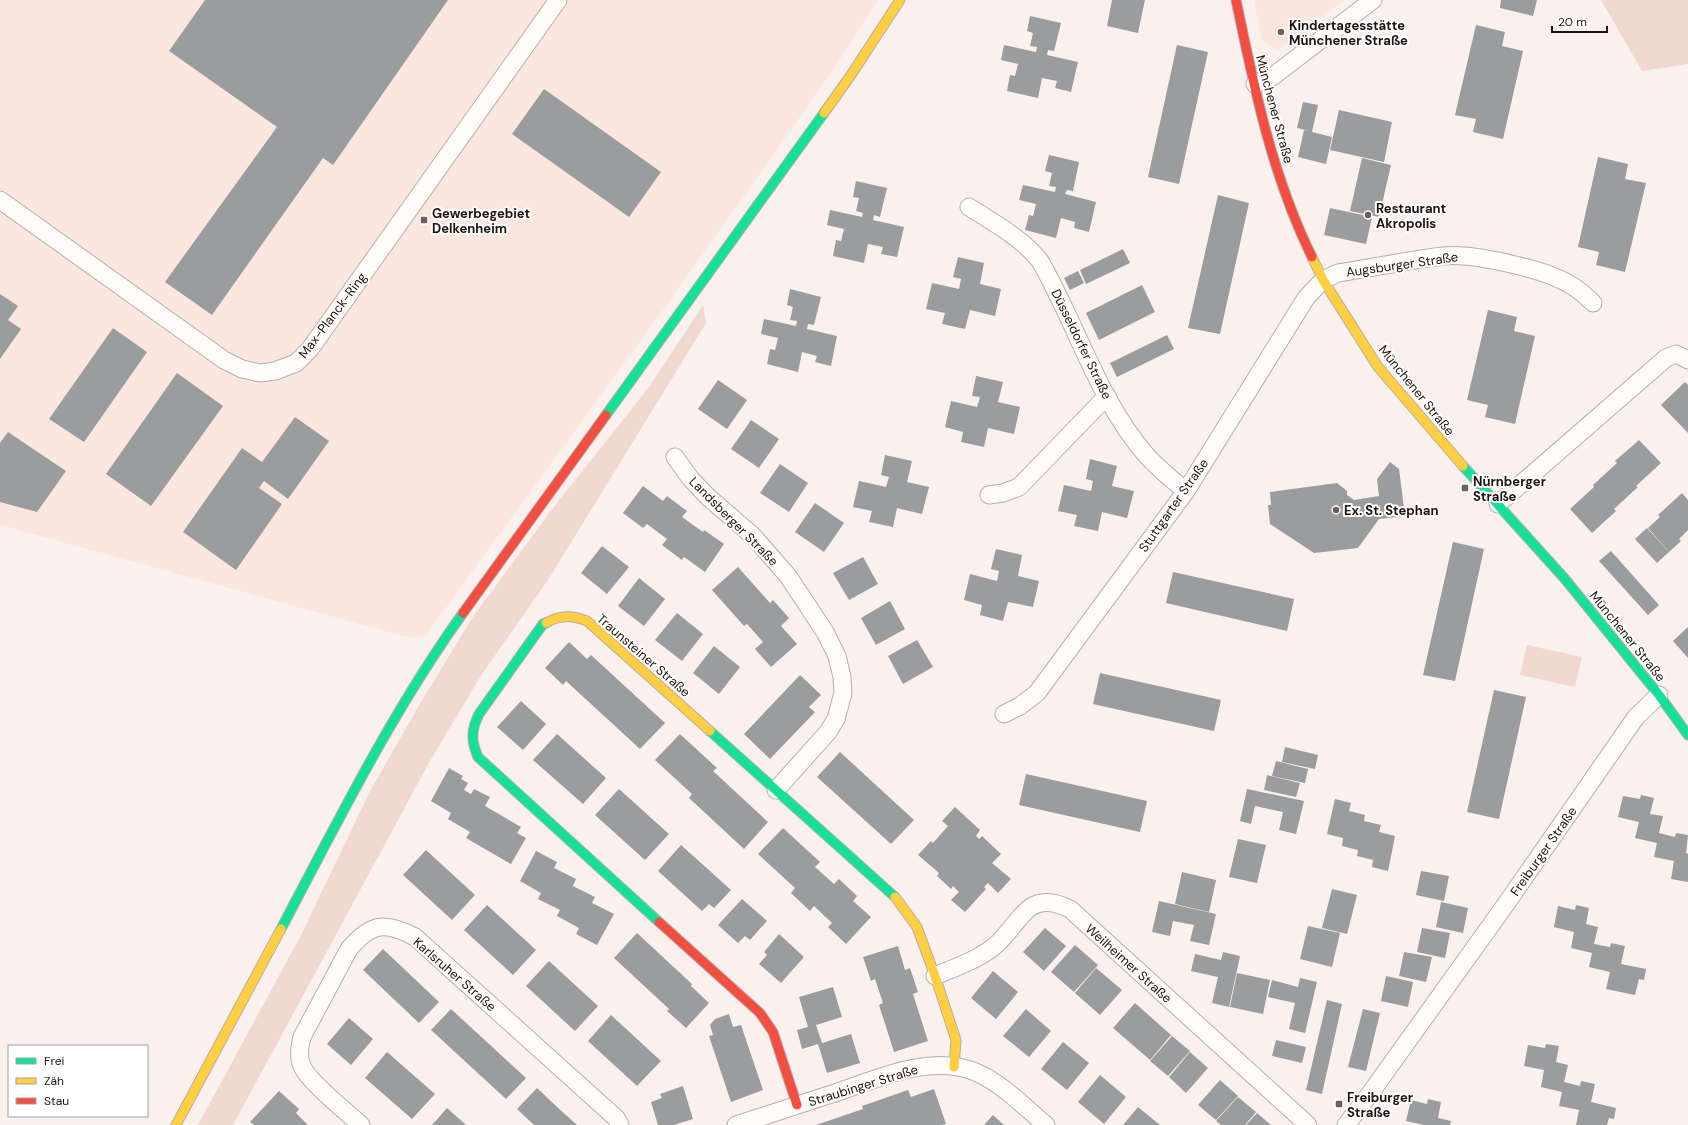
<svg xmlns="http://www.w3.org/2000/svg" width="1688" height="1125" font-family="'DM Sans',sans-serif">
<style>
.built{fill:#fbe7e0}
.green{fill:#f1d9d1}
.building{fill:#9a9c9e}
.lines{fill:none;stroke-linecap:round;stroke-linejoin:round}
.street-casing{stroke:#b8ada9;stroke-width:19}
.fast-casing{stroke:#b8ada9;stroke-width:11}
.slow-casing{stroke:#b8ada9;stroke-width:11}
.jam-casing{stroke:#b8ada9;stroke-width:11}
.street{stroke:#fefdfc;stroke-width:17}
.fast{stroke:#16e098;stroke-width:9}
.slow{stroke:#ffcf43;stroke-width:9}
.jam{stroke:#f24e42;stroke-width:9}
.poi-dot{fill:#6c605c;stroke:#fff;stroke-width:1.5}
.labels{text-anchor:middle;stroke-width:4;stroke-linejoin:round;paint-order:stroke}
.poi-label{font-size:13px;font-weight:bold;fill:#1f120e;stroke:#fff;text-anchor:start}
.street-label{font-size:13px;fill:#1f120e;stroke:#fff}
</style>
<rect width="100%" height="100%" fill="#faf1ee"/>
<g class="built">
<path d="M0,0h878l-44,69 -163,230 -245,336 -7,2 -9,1 -410,-113z"/>
<path d="M1254,0h91l-67,50 -16,-9z"/>
</g>
<g class="green">
<path d="M1601,0h87v64l-46,7z"/>
<path d="M703,305l3,18 -158,257 -66,94 -52,87 -197,364h-35l103,-190 69,-144 48,-84 56,-92 79,-107 96,-121z"/>
<path d="M1527,645l55,12 -7,30 -55,-12z"/>
</g>
<g class="building">
<path d="M205,0h243l-115,165 -10,-7 -111,157 -47,-33 112,-155 -108,-76z"/>
<path d="M1112,0h33l-7,33 -31,-7z"/>
<path d="M1501,0h36l-4,16 -33,-8z"/>
<path d="M1030,16l31,7 -7,28 -6,-1 -1,5 31,7 -7,30 -16,-4 2,-7 -15,-3 -4,20 -31,-7 3,-16 5,1 3,-12 -17,-4 3,-15 32,7 1,-5 -7,-1 3,-13 -6,-2z"/>
<path d="M1476,25l29,7 -3,14 21,5 -20,88 -30,-7 3,-13 -21,-4z"/>
<path d="M1177,45l31,7 -29,132 -31,-7z"/>
<path d="M544,89l117,83 -32,45 -117,-83z"/>
<path d="M1303,102l15,3 -6,27 20,5 -6,27 -28,-7 6,-27 6,1 -13,-3z"/>
<path d="M1339,110l53,12 -8,40 -54,-12z"/>
<path d="M1049,155l30,7 -6,29 -6,-1 -2,4 31,8 -7,30 -15,-4 1,-6 -14,-4 -5,20 -31,-8 4,-15 4,1 3,-12 -17,-4 4,-15 32,7 1,-5 -7,-1 3,-13 -7,-2z"/>
<path d="M1598,157l30,7 -3,15 21,4 -21,89 -29,-7 3,-13 -21,-5z"/>
<path d="M1362,158l29,7 -12,52 -29,-6z"/>
<path d="M856,181l31,7 -7,29 -6,-2 -1,5 31,7 -7,30 -16,-3 2,-7 -15,-3 -4,19 -31,-7 3,-16 5,1 3,-12 -17,-4 3,-15 32,7 1,-4 -7,-2 3,-13 -6,-1z"/>
<path d="M1218,195l31,8 -29,131 -32,-6z"/>
<path d="M1330,208l42,9 -6,27 -42,-9z"/>
<path d="M1123,249l7,14 -44,21 -6,-14z"/>
<path d="M958,257l26,6 -4,21 21,5 -6,27 -25,-6 -5,19 -23,-5 3,-11 -19,-4 6,-26 27,6 2,-10 -8,-2z"/>
<path d="M1078,271l6,12 -14,7 -6,-12z"/>
<path d="M1142,285l13,27 -56,28 -13,-27z"/>
<path d="M790,289l31,8 -7,28 -6,-1 -1,5 30,7 -6,30 -16,-4 2,-6 -15,-4 -4,20 -31,-8 3,-15 5,1 3,-12 -17,-4 3,-15 32,7 1,-5 -7,-1 3,-13 -6,-2z"/>
<path d="M0,294l18,12 -10,14 13,9 -21,30z"/>
<path d="M1488,310l29,7 -3,14 21,5 -20,88 -30,-7 3,-12 -21,-5z"/>
<path d="M113,328l34,24 -63,90 -35,-23z"/>
<path d="M1167,335l7,14 -57,28 -7,-14z"/>
<path d="M177,373l46,33 -72,100 -45,-32z"/>
<path d="M976,376l27,6 -5,20 22,5 -6,27 -26,-6 -4,19 -23,-5 2,-10 -18,-5 6,-26 26,6 3,-10 -8,-1z"/>
<path d="M718,380l29,20 -20,29 -29,-20z"/>
<path d="M1685,382l3,3v48l-27,-28z"/>
<path d="M295,417l34,24 -41,58 -24,-18 -5,7 23,16 -46,66 -53,-38 59,-84 20,14z"/>
<path d="M751,420l28,19 -20,29 -28,-19z"/>
<path d="M8,432l58,39 -29,41 -37,-10v-59z"/>
<path d="M1639,440l22,23 -25,23 2,1 -24,22 2,2 -24,22 -22,-24 24,-22 -1,-2 24,-22 -2,-2z"/>
<path d="M885,455l27,6 -5,21 22,5 -7,27 -25,-6 -4,19 -24,-5 3,-11 -19,-4 6,-26 27,6 3,-10 -8,-2z"/>
<path d="M1090,459l27,7 -5,20 22,5 -7,27 -25,-6 -4,19 -24,-5 3,-11 -19,-4 6,-26 27,6 2,-10 -7,-2z"/>
<path d="M1390,462l9,7 6,47 -26,3 -21,29 -44,5 -44,-29 -2,-19h3l-1,-13 67,-9 10,8v4l7,5 25,-4 -2,-17z"/>
<path d="M780,464l28,19 -19,29 -29,-19z"/>
<path d="M643,486l20,15 4,-5 20,15 -5,6 21,15 1,-2 20,14 -19,28 -21,-15 -2,3 -20,-15 5,-6 -20,-15 -4,4 -20,-15z"/>
<path d="M1682,493l6,7v30l-9,9 2,2 -12,11 -21,-24 12,-11 -2,-2z"/>
<path d="M815,503l29,20 -20,29 -29,-20z"/>
<path d="M1647,528l22,24 -12,11 -22,-24z"/>
<path d="M1453,542l31,7 -29,132 -32,-6z"/>
<path d="M602,546l27,21 -22,27 -26,-21z"/>
<path d="M996,549l26,6 -4,21 21,5 -6,26 -25,-5 -5,19 -23,-6 2,-10 -18,-5 6,-26 27,7 2,-10 -8,-2z"/>
<path d="M1611,551l48,54 -11,10 -49,-54z"/>
<path d="M863,557l15,27 -29,16 -16,-27z"/>
<path d="M738,567l32,36 3,-3 16,18 -8,8 16,18 -26,23 -16,-18 8,-7 -16,-18 -3,2 -32,-36z"/>
<path d="M1173,572l121,27 -7,32 -121,-28z"/>
<path d="M639,578l26,21 -21,27 -26,-20z"/>
<path d="M890,601l15,28 -29,16 -15,-27z"/>
<path d="M677,613l26,21 -21,27 -27,-21z"/>
<path d="M1688,627v31l-15,-17z"/>
<path d="M917,640l16,27 -30,17 -15,-28z"/>
<path d="M569,642l18,17 4,-4 74,68 -25,26 -74,-68 -3,4 -18,-17z"/>
<path d="M714,646l26,21 -21,27 -26,-21z"/>
<path d="M1100,673l121,27 -7,31 -121,-27z"/>
<path d="M800,675l21,20 -12,12 6,5 -45,47 -26,-25z"/>
<path d="M1494,690l32,7 -27,122 -32,-7z"/>
<path d="M521,701l25,23 -23,26 -26,-23z"/>
<path d="M557,734l49,44 -23,26 -50,-44z"/>
<path d="M680,734l37,34 -4,3 55,51 -24,27 -55,-51 3,-4 -37,-34z"/>
<path d="M1285,747l33,8 -3,14 -33,-7z"/>
<path d="M840,752l74,68 -23,24 -74,-67z"/>
<path d="M1276,761l32,8 -3,14 -33,-7z"/>
<path d="M449,768l14,8 -2,3 7,4 -4,7 7,4 3,-5 16,8 -5,9 36,21 -4,6 9,5 -15,26 -45,-26 4,-6 -22,-13 3,-6 -20,-12z"/>
<path d="M1026,774l121,27 -7,31 -121,-27z"/>
<path d="M1267,775l33,8 -4,14 -32,-7z"/>
<path d="M619,789l50,45 -24,26 -50,-45z"/>
<path d="M1247,789l57,12 -8,33 -17,-4 4,-18 -28,-6 -4,18 -11,-3z"/>
<path d="M1641,795l13,3 -4,16 13,2 -4,17 16,4 1,-4 12,2 -2,18 2,1v28l-17,-3 3,-18 -20,-4 3,-14 -22,-5 4,-16 -21,-5 5,-21 17,3z"/>
<path d="M1335,799l16,4 -2,8 16,4 -1,6 17,4 -2,7 16,4 -7,35 -16,-4 1,-7 -16,-4 1,-6 -16,-4 1,-8 -16,-4z"/>
<path d="M955,807l25,23 -4,6 3,3 3,-3 19,18 -9,9 19,16 -13,14 -10,-10 -4,4 2,2 -21,23 -14,-12 8,-8 -6,-6 -2,3 -14,-13 2,-3 -21,-18 13,-14 2,2 15,-17 -6,-5z"/>
<path d="M783,828l37,34 -5,5 19,17 5,-5 18,17 -4,5 18,16 -25,27 -18,-17 4,-4 -18,-17 -4,5 -19,-18 4,-5 -37,-34z"/>
<path d="M1238,839l28,6 -9,38 -28,-6z"/>
<path d="M681,845l50,45 -17,18 -5,-4 -7,7 -44,-40z"/>
<path d="M426,850l49,45 -23,25 -49,-45z"/>
<path d="M536,851l21,11 -3,6 22,11 -3,7 22,11 -3,6 22,11 -17,31 -21,-11 3,-6 -22,-12 3,-6 -22,-11 3,-6 -21,-12z"/>
<path d="M1421,871l28,5 -5,25 -28,-6z"/>
<path d="M1182,872l34,8 -7,32 -34,-8z"/>
<path d="M1332,889l25,6 -10,39 -25,-6z"/>
<path d="M742,899l25,22 -17,19 -5,-4 -7,7 -20,-18z"/>
<path d="M1159,901l57,13 -7,31 -19,-4 4,-16 -21,-4 -3,15 -18,-4z"/>
<path d="M1441,902l27,6 -5,25 -27,-6z"/>
<path d="M487,905l49,45 -23,25 -49,-45z"/>
<path d="M1576,905l13,3 -3,16 12,3 -4,17 16,3 1,-4 14,3 -4,18 25,5 -2,11 -5,-1 -4,16 -29,-6 4,-17 -21,-5 3,-14 -21,-5 3,-16 -20,-5 4,-21 17,4z"/>
<path d="M1308,926l32,7 -8,34 -32,-8z"/>
<path d="M1045,928l21,18 -22,25 -21,-19z"/>
<path d="M1422,928l28,5 -5,25 -28,-6z"/>
<path d="M637,933l55,51 -1,2 18,17 -23,25 -19,-17 2,-2 -55,-51z"/>
<path d="M779,934l25,23 -23,26 -22,-19 8,-9 -3,-3z"/>
<path d="M1075,945l23,20 -24,27 -23,-20z"/>
<path d="M898,946l7,24 5,-2 8,24 -5,2 15,47 -34,11 -15,-47 4,-2 -8,-24 -4,2 -8,-24z"/>
<path d="M383,949l56,53 -20,21 -56,-53z"/>
<path d="M1223,952l17,4 -11,51 -17,-4 6,-26 -27,-6 4,-17 26,6z"/>
<path d="M1404,952l28,5 -6,25 -27,-6z"/>
<path d="M549,961l49,45 -23,25 -49,-45z"/>
<path d="M1096,968l26,22 -22,25 -25,-22z"/>
<path d="M993,971l25,21 -22,27 -25,-21z"/>
<path d="M1237,973l33,7 -7,34 -33,-7z"/>
<path d="M1386,976l27,6 -5,25 -27,-6z"/>
<path d="M1300,978l17,4 -12,51 -16,-4 6,-26 -27,-6 4,-17 26,7z"/>
<path d="M833,987l9,30 -26,8 6,18 29,-9 9,29 -33,10 -9,-29 -16,5 -5,-19 11,-3 -9,-30z"/>
<path d="M1327,1000l15,4 -20,90 -16,-4z"/>
<path d="M1135,1003l36,32 -21,25 -37,-32z"/>
<path d="M451,1009l75,69 -20,21 -75,-69z"/>
<path d="M1026,1009l25,22 -22,26 -26,-21z"/>
<path d="M1363,1009l17,4 -14,58 -18,-4z"/>
<path d="M729,1014l4,13 8,-2 22,65 -32,12 -22,-66 4,-1 -3,-10 5,-6z"/>
<path d="M611,1015l50,46 -24,25 -49,-45z"/>
<path d="M349,1018l24,21 -22,26 -24,-21z"/>
<path d="M1172,1036l18,15 -22,25 -18,-15z"/>
<path d="M1276,1040l30,7 -4,16 -30,-7z"/>
<path d="M1063,1042l26,21 -22,27 -26,-21z"/>
<path d="M1546,1044l13,2 -3,16 12,3 -4,17 16,4 1,-5 14,3 -4,18 25,6 -2,11 -5,-1 -2,7h-31l3,-15 -20,-4 3,-14 -21,-5 3,-17 -20,-4 4,-21 17,3z"/>
<path d="M387,1052l48,42 -23,25 -47,-41z"/>
<path d="M1190,1052l18,16 -22,25 -17,-16z"/>
<path d="M1100,1075l26,22 -22,27 -26,-22z"/>
<path d="M1220,1080l18,16 -22,24 -18,-15z"/>
<path d="M683,1086l10,33 -19,6h-16l-7,-23 11,-4 -2,-4z"/>
<path d="M537,1088l19,18 21,19h-43l-17,-16z"/>
<path d="M934,1089l12,35 -4,1h-126l47,-16 -1,-3 46,-16 3,7z"/>
<path d="M279,1091l20,18 -3,4 12,12h-54l-4,-3z"/>
<path d="M1238,1097l18,15 -11,13h-24l-5,-4z"/>
<path d="M1428,1099l13,3 -3,16 13,3 -1,4h-26l-18,-4 5,-21 16,4z"/>
<path d="M1138,1107l22,18h-37z"/>
<path d="M447,1108l19,17h-34z"/>
<path d="M1257,1113l14,12h-25z"/>
<path d="M993,1115l11,10h-20z"/>
</g>
<g class="lines">
<g class="street-casing">
<g id="street">
<path d="M1255,84l17,-7 101,-77"/>
<path d="M0,200l224,160 18,9 18,4 15,-2 21,-8 14,-14 248,-349"/>
<path d="M969,207c25,16 53,31 71,54 37,64 58,139 107,195 12,13 25,24 39,35"/>
<path d="M675,457l15,21 18,19 45,39 35,40 37,56 12,24 5,21 1,16 -7,26 -8,13 -52,58"/>
<path d="M989,495l14,-2 16,-6 88,-91"/>
<path d="M1498,504l168,-146 10,-4 12,6"/>
<path d="M1004,714l16,-8 17,-13 149,-202 120,-193 17,-18 15,-7c35,-5 70,-13 105,-17 30,-3 101,13 126,28 9,5 17,12 24,19"/>
<path d="M935,976c21,-9 46,-17 63,-33 10,-9 23,-30 33,-36 12,-8 27,-4 39,2l238,216"/>
<path d="M361,1125c-14,-13 -55,-45 -60,-61 -3,-10 -1,-18 1,-27l47,-88c22,-26 36,-28 66,-12l201,181 4,7"/>
<path d="M736,1125c32,-10 64,-21 96,-31 43,-14 95,-40 141,-23 28,11 50,35 73,54"/>
<path d="M1346,1125l23,-30 137,-191 130,-187 23,-22"/>
</g>
</g>
<g class="fast-casing">
<g id="fast">
<path d="M606,415l218,-302"/>
<path d="M1463,466l102,113 94,116 29,40"/>
<path d="M546,623l-3,1 -64,90c-8,16 -8,27 -1,43l181,165"/>
<path d="M710,731l185,166"/>
<path d="M281,929c57,-108 111,-217 182,-316"/>
</g>
</g>
<g class="slow-casing">
<g id="slow">
<path d="M824,113l27,-38 49,-75"/>
<path d="M1312,257l11,23 55,87 85,99"/>
<path d="M546,623c13,-8 27,-8 41,-2l123,110"/>
<path d="M895,897l22,30 18,49 21,64 -2,27"/>
<path d="M176,1125l105,-196"/>
</g>
</g>
<g class="jam-casing">
<g id="jam">
<path d="M1236,0c18,87 36,176 76,257"/>
<path d="M463,613l143,-198"/>
<path d="M659,922l101,91 13,19 24,73"/>
</g>
</g>
<use href="#street" class="street"/>
<use href="#fast" class="fast"/>
<use href="#slow" class="slow"/>
<use href="#jam" class="jam"/>
</g>
<g class="poi-dot">
<circle cx="1281" cy="32" r="4"/>
<circle cx="1368" cy="215" r="4"/>
<rect x="420" y="216" width="8" height="8" rx="2"/>
<rect x="1461" y="484" width="8" height="8" rx="2"/>
<circle cx="1336" cy="510" r="4"/>
<rect x="1335" y="1100" width="8" height="8" rx="2"/>
</g>
<g class="labels">
<g class="poi-label">
<text x="1289" y="30">Kindertagesstätte<tspan x="1289" dy="15">Münchener Straße</tspan></text>
<text x="1376" y="213">Restaurant<tspan x="1376" dy="15">Akropolis</tspan></text>
<text x="432" y="218">Gewerbegebiet<tspan x="432" dy="15">Delkenheim</tspan></text>
<text x="1473" y="486">Nürnberger<tspan x="1473" dy="15">Straße</tspan></text>
<text x="1344" y="515">Ex. St. Stephan</text>
<text x="1347" y="1102">Freiburger<tspan x="1347" dy="15">Straße</tspan></text>
</g>
<g class="street-label">
<text transform="translate(1275 109) rotate(75)" y="5">Münchener Straße</text>
<text transform="translate(1402 264) rotate(-8)" y="5">Augsburger Straße</text>
<text transform="translate(332 315) rotate(-53)" y="5">Max-Planck-Ring</text>
<text transform="translate(1082 344) rotate(64)" y="5">Düsseldorfer Straße</text>
<text transform="translate(1417 390) rotate(51)" y="5">Münchener Straße</text>
<text transform="translate(1173 505) rotate(-55)" y="5">Stuttgarter Straße</text>
<text transform="translate(734 521) rotate(45)" y="5">Landsberger Straße</text>
<text transform="translate(1628 636) rotate(51)" y="5">Münchener Straße</text>
<text transform="translate(644 655) rotate(41)" y="5">Traunsteiner Straße</text>
<text transform="translate(1543 851) rotate(-55)" y="5">Freiburger Straße</text>
<text transform="translate(1129 963) rotate(42)" y="5">Weilheimer Straße</text>
<text transform="translate(455 974) rotate(41)" y="5">Karlsruher Straße</text>
<text transform="translate(863 1085) rotate(-17)" y="5">Straubinger Straße</text>
</g>
</g>
<rect x="8" y="1045" width="140" height="72" fill="#ffffff" stroke="#a5a09f"/>
<rect x="16" y="1058" width="20" height="6" fill="#16e098" stroke="#a5a09f"/>
<text x="44" y="1065" font-size="12" fill="#1f120e">Frei</text>
<rect x="16" y="1078" width="20" height="6" fill="#ffcf43" stroke="#a5a09f"/>
<text x="44" y="1085" font-size="12" fill="#1f120e">Zäh</text>
<rect x="16" y="1098" width="20" height="6" fill="#f24e42" stroke="#a5a09f"/>
<text x="44" y="1105" font-size="12" fill="#1f120e">Stau</text>
<path d="M1552 26v6h55v-6" fill="none" stroke="#1f120e" stroke-width="2"/>
<text x="1558" y="26" font-size="12" fill="#1f120e" stroke="#ffffff" stroke-width="3" paint-order="stroke">20 m</text>
</svg>
